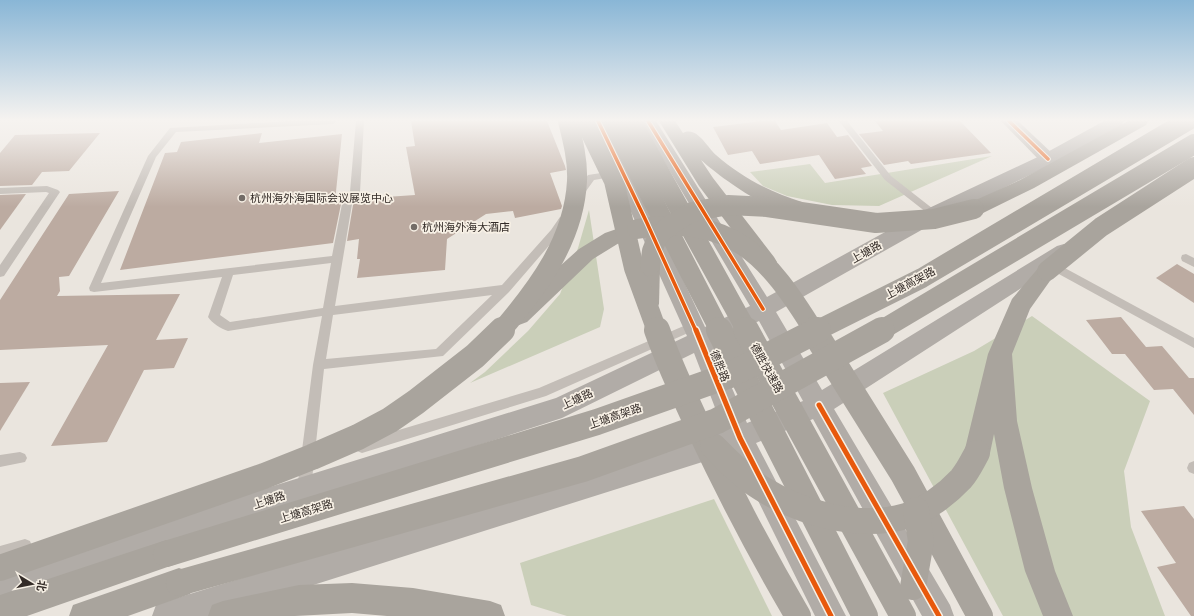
<svg xmlns="http://www.w3.org/2000/svg" width="1194" height="616" font-family="'Titillium Web','Noto Sans SC',sans-serif">
<style>
.green{fill:#cacfb9}
.building{fill:#bcaba1}
.lines{fill:none;stroke-linecap:round;stroke-linejoin:round}
.lane{fill:#c3bdb7;fill-rule:evenodd}
.secondary{fill:#b4aea8;fill-rule:evenodd}
.primary{fill:#b1aca7;fill-rule:evenodd}
.highway{fill:#a9a49d;fill-rule:evenodd}
.highway-bridge-far1{stroke:#a9a49d;stroke-width:20}
.highway-bridge{stroke:#a9a49d;stroke-width:26}
.cycleway-far1-casing{stroke:#f7f0e5;stroke-width:5.5}
.cycleway-casing{stroke:#f7f0e5;stroke-width:8}
.cycleway-far1{stroke:#e8590c;stroke-width:3.5}
.cycleway{stroke:#e8590c;stroke-width:5}
.poi-dot{fill:#736c67;stroke:#f7f0e5;stroke-width:1.5}
.labels{text-anchor:middle;stroke-width:3.5;stroke-linejoin:round;paint-order:stroke}
.poi-label{font-size:11px;fill:#332b27;stroke:#f7f0e5;text-anchor:start}
.street-label{font-size:11px;fill:#332b27;stroke:#f7f0e5}
</style>
<rect width="100%" height="100%" fill="#eae5de"/>
<g class="green">
<path d="M992,156l-113,50 -47,-1 -45,-9 -24,-10 -13,-14 60,-8 15,19z"/>
<path d="M589,210l15,99 -4,18 -130,56 15,-11 43,-41 32,-37 18,-46z"/>
<path d="M1032,316l118,85 -26,70 7,56 34,89h-162l-120,-223 91,-42z"/>
<path d="M714,499l58,117h-205l-36,-11 -11,-42z"/>
</g>
<g class="building">
<path d="M411,121h136l18,45 1,4 -16,3 12,33 -1,3 -46,9 -2,-7 -27,3 -39,25 -2,31 -88,8 3,-19h-3l2,-20 -12,2 6,-36 4,-6 58,-4 -9,-48 9,-1z"/>
<path d="M762,121h13l6,9 46,-7 10,14 11,-2 24,31 -11,2 5,6 -31,5 -16,-24 -59,9 -8,-13 -24,4 -15,-28z"/>
<path d="M875,121h85l31,32 -80,11 -3,-3 -24,4 -25,-31 24,-3z"/>
<path d="M100,133l-31,38 -27,1 -10,13 -32,1v-33l15,-18z"/>
<path d="M262,133l-3,10 83,-9 -7,67 8,-1 -2,4 -8,39 -213,27 45,-117 12,-1 4,-10z"/>
<path d="M119,191l-50,85 -10,1 1,14 -3,5 123,-2 -24,46 32,-2 -14,30 -30,2 -37,72 -56,4 57,-101 -108,5v-50l69,-106z"/>
<path d="M26,194l-26,36v-35z"/>
<path d="M1177,264l17,10v29l-38,-25z"/>
<path d="M1121,317l25,30 16,-1 27,32h5v37l-21,-26 -19,1 -29,-36h-13l-26,-34z"/>
<path d="M30,382l-30,49v-48z"/>
<path d="M1184,506l10,13v97h-3l-34,-49 19,-4 -35,-52z"/>
</g>
<g class="lines">
<g class="lane">
<path d="M293,121h44l-4,3 -157,8 -20,25 -55,126 231,-27 10,-52 8,-12 6,-71h8l-4,71 -8,12 -17,102 167,-21 49,-55 9,-13 3,-1 5,3 -9,15 -50,58 -66,64 -119,13 -13,120 -2,5 -5,1 -5,-1 -2,-5 16,-124 9,-49 -94,15c-7,-2 -16,-8 -20,-14l14,-40 -128,15 -4,-1 -1,-3 59,-132 22,-28zM331,263l-8,45 -93,14 -10,-7 13,-40zM492,295l-56,54 -110,10 7,-44z"/>
<path d="M839,121h8l44,55 46,36 2,2 -2,2h-6l-46,-36z"/>
<path d="M614,171l5,3 -2,2 -23,4 -13,18h-6l-2,-2 15,-21z"/>
<path d="M47,186l11,4 2,2 -56,84 -4,1v-12l49,-72 -3,-1 -46,2v-6z"/>
<path d="M1186,254l8,4v9l-12,-6 -1,-3 1,-3z"/>
<path d="M1050,260l144,78v10l-148,-81 -1,-3 1,-3z"/>
<path d="M693,322l4,1 2,3 -2,3 -151,67 -184,57 -5,-2 -1,-4 1,-4 5,-2 177,-53z"/>
<path d="M20,452l5,2 2,4 -2,4 -25,5v-12z"/>
<path d="M1194,461v13l-5,-2 -2,-4 2,-5z"/>
<path d="M25,539l5,2 2,5 -2,5 -30,9v-14z"/>
</g>
<path class="secondary" d="M1001,121h17l36,34 3,4 -3,4 -6,2 -6,-2z"/>
<path class="primary" d="M590,121h16l51,102 48,104 45,-21 -110,-185h16l111,176 160,-88 115,-54 62,-34h20l-2,4 -68,38 -113,56 -165,93 46,78 235,-144 7,-2 7,2 3,5 -3,5 -237,153 116,196 4,11h-32l-109,-197 -57,24 90,173h-31l-81,-164 -519,164h-63l4,-11 11,-4 557,-170 -30,-78 -132,65 -562,183v-30l556,-173 131,-62zM759,321l44,80 -56,22 -34,-79z"/>
<g class="highway">
<path d="M659,121h16l8,12c14,-7 23,13 33,22 25,22 54,37 86,47l3,5 -3,5c-26,7 -82,-35 -101,-52l12,18 61,79 3,5 -3,5 -7,2 -7,-2 -61,-81z"/>
<path d="M1128,121h20l-2,4 -112,63 -53,26 -7,1 -7,-1 -3,-5 3,-5 53,-24z"/>
<path d="M637,222l7,2 3,5 -3,5 -25,9 -26,16 -66,63 -8,3 -8,-3 -3,-6 3,-6 68,-61 26,-16z"/>
<path d="M650,258l7,3 3,5 -1,38 -3,6 -8,2 -8,-2 -3,-6 3,-38 3,-5z"/>
<path d="M1047,263l7,3 3,5 -27,38 -18,45 5,67 15,67 23,83 18,45h-30l-18,-45 -21,-83 -10,-54 -4,19 -4,8 -9,4 -9,-4 -4,-8 24,-99 24,-55 28,-33z"/>
<path d="M166,540l10,4 4,10 -4,10 -149,52h-27v-21z"/>
<path d="M179,568l11,4 4,11 -4,11 -62,22h-59l4,-11z"/>
<path d="M352,583l61,5 77,13 11,4 4,11h-118l-35,-3 -57,3h-87l4,-11 11,-4 76,-16z"/>
</g>
<g class="highway-bridge-far1">
<path d="M585,121l29,60 20,87 23,63"/>
<path d="M612,121l108,210"/>
<path d="M631,121l116,210"/>
<path d="M637,229c95,-16 131,28 177,102"/>
<path d="M650,266l2,-15 6,-15 11,-10 23,-14 36,-7 39,2 109,16 58,-4 40,-10"/>
<path d="M1047,271l54,-44 93,-60"/>
<path d="M501,331c37,-43 73,-91 76,-150 1,-20 -4,-40 -9,-60"/>
<path d="M816,331l106,-53 265,-157"/>
<path d="M880,331l314,-187"/>
</g>
<g class="highway-bridge">
<path d="M657,330c12,34 27,66 42,98 30,64 63,127 99,188"/>
<path d="M719,330l146,286"/>
<path d="M746,330l157,286"/>
<path d="M813,330l90,144 77,142"/>
<path d="M713,446c15,15 30,31 48,42 40,25 98,42 145,28 20,-6 41,-22 55,-37 7,-8 11,-17 16,-26"/>
<path d="M166,554l431,-132 133,-47 88,-45"/>
<path d="M0,568l264,-92 48,-19 46,-20 32,-17 26,-18 59,-46 27,-26"/>
<path d="M179,583l404,-114 134,-48 165,-91"/>
<path d="M913,587l8,-46 -5,-31"/>
</g>
<g class="cycleway-far1-casing">
<g id="cycleway-far1">
<path d="M598,121l49,102 49,108"/>
<path d="M648,121l115,188"/>
<path d="M1009,121l39,38"/>
</g>
</g>
<g class="cycleway-casing">
<g id="cycleway">
<path d="M696,330l44,108 91,178"/>
<path d="M819,405l120,211"/>
</g>
</g>
<use href="#cycleway-far1" class="cycleway-far1"/>
<use href="#cycleway" class="cycleway"/>
</g>
<linearGradient id="sky" x2="0" y2="1"><stop stop-color="#89b6d6"/><stop offset="0.58" stop-color="#f6f3f0"/><stop offset="1" stop-color="#f6f3f0" stop-opacity="0"/></linearGradient>
<rect width="1194" height="207" fill="url(#sky)"/>
<g class="poi-dot">
<circle cx="242" cy="198" r="4"/>
<circle cx="414" cy="227" r="4"/>
</g>
<g class="labels">
<g class="poi-label">
<text x="250" y="202">杭州海外海国际会议展览中心</text>
<text x="422" y="231">杭州海外海大酒店</text>
</g>
<g class="street-label">
<text transform="translate(866 252) rotate(-29)" y="4">上塘路</text>
<text transform="translate(910 283) rotate(-28)" y="4">上塘高架路</text>
<text transform="translate(720 366) rotate(68)" y="4">德胜路</text>
<text transform="translate(767 368) rotate(61)" y="4">德胜快速路</text>
<text transform="translate(577 399) rotate(-25)" y="4">上塘路</text>
<text transform="translate(615 416) rotate(-19)" y="4">上塘高架路</text>
<text transform="translate(269 500) rotate(-18)" y="4">上塘路</text>
<text transform="translate(306 511) rotate(-17)" y="4">上塘高架路</text>
</g>
</g>
<g transform="translate(32 584) rotate(100)" stroke="#f7f0e5" stroke-width="3" paint-order="stroke">
<path d="M0-3L7 15L0 10L-7 15Z" fill="#332b27"/>
<text y="-6" font-size="11" font-weight="bold" text-anchor="middle" fill="#332b27">北</text>
</g>
</svg>
